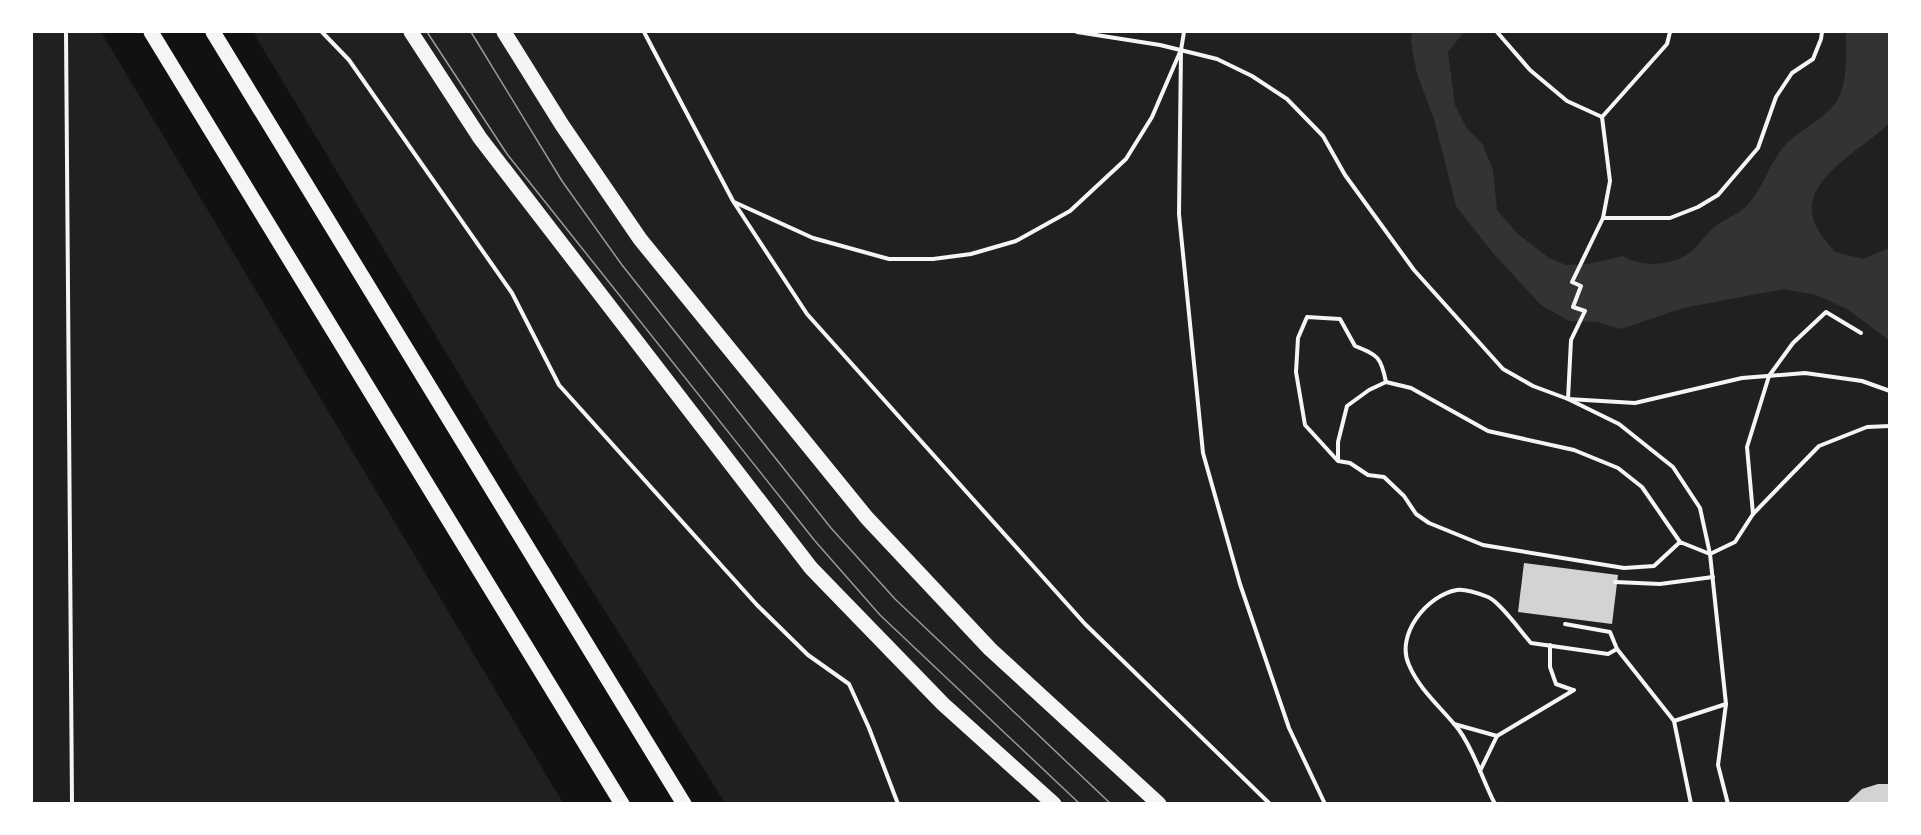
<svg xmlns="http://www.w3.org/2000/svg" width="1921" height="835" font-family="'Nunito Sans',sans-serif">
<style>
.green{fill:#202020}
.water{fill:#333}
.building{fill:#d3d3d3}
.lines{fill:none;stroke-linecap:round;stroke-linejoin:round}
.path{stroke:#f5f5f5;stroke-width:4}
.primary{stroke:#f5f5f5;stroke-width:15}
.tram{stroke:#9a9a9a;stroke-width:1.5}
</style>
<rect width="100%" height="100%" fill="#111"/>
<g class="green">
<path d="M32,32h69l462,771h-531z"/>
<path d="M253,32h1636v771h-1164l-209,-334z"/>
</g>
<path class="water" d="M1412,32h52l-16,20 7,53 11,22 17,18 10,25 4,40 21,24 31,24 17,7 22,-1 35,-8c19,12 51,10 69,-5 9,-8 14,-18 25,-26 11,-8 24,-11 33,-23 15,-18 20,-40 36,-58 16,-16 40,-25 52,-45 10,-19 8,-46 8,-67h43v91c-23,25 -90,56 -75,98 4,12 14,22 21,31l28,7 26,-11v92l-42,-31 -31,-14 -32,-6 -101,19 -62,21 -24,-7 -28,-1 -28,-16 -48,-52 -37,-47 -22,-87 -17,-45 -6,-32z"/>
<g class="building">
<path d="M1524,563l94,12 -6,49 -94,-12z"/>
<path d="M1878,784h12v20h-44l16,-15z"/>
</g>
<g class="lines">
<g class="path">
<path d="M66,32l6,772"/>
<path d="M322,32l27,28 163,233 47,92 198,220 51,50 41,29 20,44 29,76"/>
<path d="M644,32l89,169 74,113 278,310 185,180"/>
<path d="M1077,32l83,13 57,14 35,17 35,23 36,37 22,39 69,95 89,99 30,17 35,13 67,4 107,-25 63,-5 57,8 28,10"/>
<path d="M1184,32l-3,18 -2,164 24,239 37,131 49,144 36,76"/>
<path d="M1497,32l33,38 37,31 35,16"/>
<path d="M1670,32l-3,12 -65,73 8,64 -7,37 -31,64 9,4 -8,21 12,4 -14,29 -3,59 51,25 54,43 27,41 10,46 16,150 -8,61 10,39"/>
<path d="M734,202l79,36 76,21h44l38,-5 45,-13 54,-30 56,-52 26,-42 28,-65"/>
<path d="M1603,218h67l28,-11 20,-12 40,-47 18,-51 16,-24 21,-14 8,-20 1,-7"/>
<path d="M1337,460l-32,-35 -9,-53 2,-34 9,-21 33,2 15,27c23,9 26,11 31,36"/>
<path d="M1753,514l-6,-67 22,-71 24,-33 33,-31 35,21"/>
<path d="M1680,542l-26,24 -30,2 -141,-23 -54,-22 -13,-9 -12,-18 -20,-19 -16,-2 -18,-12 -12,-2v-19l9,-36 22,-16 17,-8 25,6 77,43 86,19 44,18 24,19 38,55 30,12 25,-12 18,-28 66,-68 48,-19 23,-1"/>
<path d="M1615,582l45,2 53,-7"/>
<path d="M1565,624l45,8 7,17"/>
<path d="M1550,645v22l6,17 17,6"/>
<path d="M1674,721l52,-17"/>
<path d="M1454,724l43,12"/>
<path d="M1480,771l17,-35 77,-46"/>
<path d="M1495,804c-13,-25 -20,-52 -36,-74 -16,-21 -39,-39 -50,-65 -14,-30 18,-70 48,-75 8,-1 23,4 31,7 11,4 34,36 43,46l77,11 9,-5 57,72 17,83"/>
</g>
<g class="primary">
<path d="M151,32l471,772"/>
<path d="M213,32l471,772"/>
<path d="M411,32l69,106 331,430 132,136 111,100"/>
<path d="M504,32l58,93 78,114 227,279 123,131 169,155"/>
</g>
<g class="tram">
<path d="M427,32l80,122 308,387 65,74 200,189"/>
<path d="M471,32l91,149 60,84 209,263 64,71 216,205"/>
</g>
</g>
<rect width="1921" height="835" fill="none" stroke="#ffffff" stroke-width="66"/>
</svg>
